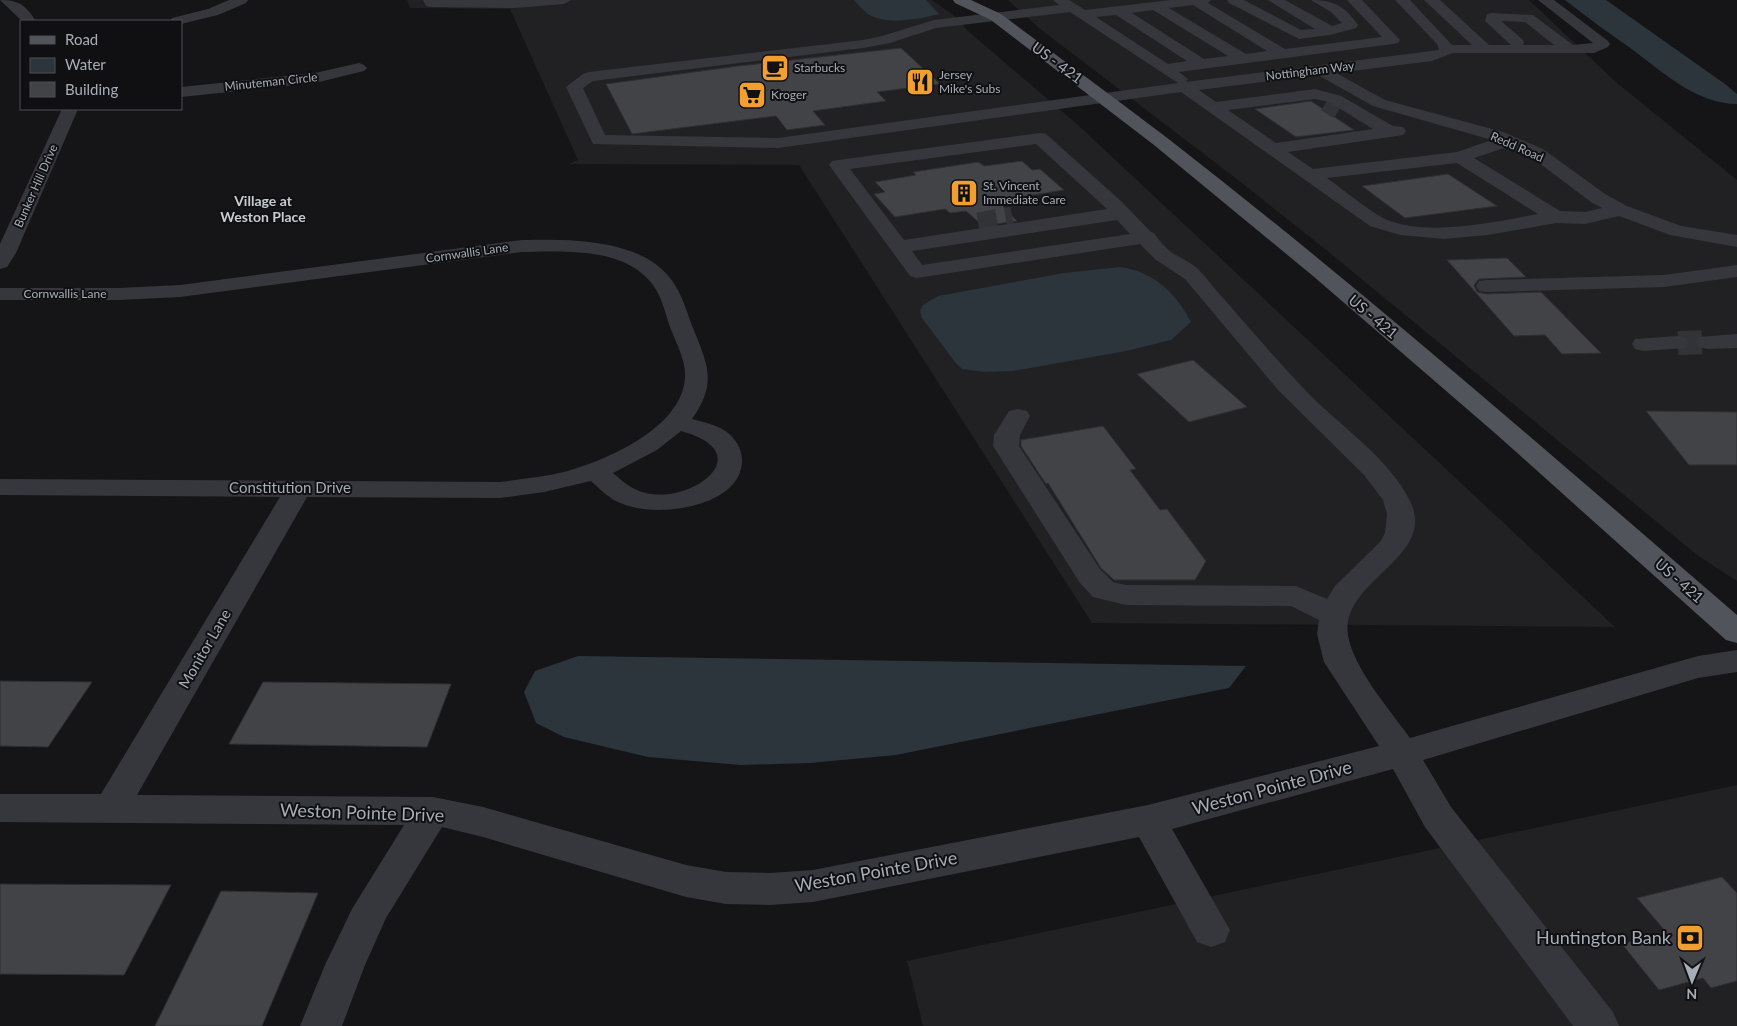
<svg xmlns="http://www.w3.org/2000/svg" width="1737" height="1026" font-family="Lato,sans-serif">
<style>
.built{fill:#212124}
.water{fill:#2b353b}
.building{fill:#414347;stroke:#2f2f33}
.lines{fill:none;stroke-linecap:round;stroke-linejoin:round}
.minor-tunnel-far2{stroke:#323337;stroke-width:15;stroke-dasharray:15 8;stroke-linecap:butt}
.minor-tunnel-far1{stroke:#323337;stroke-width:19;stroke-dasharray:19 9;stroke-linecap:butt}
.minor-tunnel{stroke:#323337;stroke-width:24;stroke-dasharray:24 12;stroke-linecap:butt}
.minor{fill:#36373c;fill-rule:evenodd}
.major{fill:#52545b;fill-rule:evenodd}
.labels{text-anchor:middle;stroke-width:4;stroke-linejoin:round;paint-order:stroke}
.far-poi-label{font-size:12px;fill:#a6adb7;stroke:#101012;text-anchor:start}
.far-street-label{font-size:12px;fill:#a6adb7;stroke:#101012}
.far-neighbourhood-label{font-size:14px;font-weight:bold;fill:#c7ccd3;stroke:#101012}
.street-label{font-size:15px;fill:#a6adb7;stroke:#101012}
.near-street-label{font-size:18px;fill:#a6adb7;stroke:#101012}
.near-poi-label{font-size:18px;fill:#a6adb7;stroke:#101012;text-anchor:end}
</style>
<rect width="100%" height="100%" fill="#151517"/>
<g class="built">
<path d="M407,0h525l24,17 13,15 109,93 537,502 -523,-4 -293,-458 -230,-1 9,-4 -68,-151 -100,-1z"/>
<path d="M1008,0h521l88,83 120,97v401l-40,-26 -372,-306 -87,-69 -199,-152z"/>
<path d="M1737,785v241h-814l-16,-65z"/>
</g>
<g class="water">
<path d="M854,0h72l13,14c-20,5 -52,12 -71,0 -5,-4 -10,-9 -14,-14z"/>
<path d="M1565,0h41l119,84 12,10v10c-40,0 -73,-31 -104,-54 -23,-16 -46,-33 -68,-50z"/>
<path d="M1120,267c34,5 55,25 71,55l-20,18 -45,11 -113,20 -28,1 -23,-3 -7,-7 -33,-44 -2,-7 3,-6 15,-9 126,-23z"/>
<path d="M578,656l668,10 -17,22 -333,67 -86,8 -69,2 -93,-8 -84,-20 -28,-14 -12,-31 11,-21z"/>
</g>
<g class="building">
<path d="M901,48l39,36 -63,8 9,9 -73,10 12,14 -38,5 -11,-14 -144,18 -26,-50 132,-18z"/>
<path d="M1311,101l43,29 -58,7 -41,-28z"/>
<path d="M1022,161l10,9 8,-1 24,21 -49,8 4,4 -17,3 15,16 -34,5 -17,-15 -16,2 -5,-4 -50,8 -21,-23 11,-2 -10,-10 41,-7 -3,-3 65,-10 6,4z"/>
<path d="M1448,174l49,32 -92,12 -43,-32z"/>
<path d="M1507,258l19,19 -47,2 -5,6 3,7 10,2 54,-2 60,61 -39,1 -17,-19 -31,1 -67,-76z"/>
<path d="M1193,360l54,47 -58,15 -52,-48z"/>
<path d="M1646,411l91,1v53h-48z"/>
<path d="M1103,426l33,43 -6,1 30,40 7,-1 39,52 -11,19h-81l-13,-12 -53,-85 -2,1 -25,-38v-6z"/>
<path d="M0,681l92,1 -44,65 -48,-1z"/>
<path d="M263,682l188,2 -24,63 -198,-3z"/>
<path d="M1722,877l15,16v88l-26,7 -8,-10 -44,12 -37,-46 44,-12 -29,-34z"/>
<path d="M0,884l171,1 -47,90 -124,-1z"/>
<path d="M221,891l97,2 -56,133h-107z"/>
</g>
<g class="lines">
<path class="minor-tunnel-far2" d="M1325,104l20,12"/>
<path class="minor-tunnel-far1" d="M978,222l34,-6"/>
<path class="minor-tunnel" d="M1678,343l29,-1"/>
<g class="minor">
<path d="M0,0c19,0 25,5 36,21h-14z"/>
<path d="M229,0h19l-2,3 -28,12 -37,9v-3h-11l2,-3 36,-9z"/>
<path d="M423,0h148l-7,4 -49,4 -84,-1 -5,-1z"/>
<path d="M1053,0h16l16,10 86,-10h40l-3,3 77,46 97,-12 -35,-37h15l38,40 -2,3 -5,1 -214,28 9,7 -2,3 253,-32 -2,-6 -42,-44h15l42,45h20l-48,-45h16l49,45h22l-26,-24 2,-7 5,-1 41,2 40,30 20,-2 -55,-43h16l54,41 2,3 -2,3 -14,6h-141l-21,8 -96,12 49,27 118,32 40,17 62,45 22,12 54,20 56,9v12l-67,-12 -51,-19 -34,8 -29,-1 -68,12 -44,4 -44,-4 -30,-9 -189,-134 -403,56 -185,-4 -27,-57 17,-13 6,-2 274,-32 19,-4 52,-16 125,-15zM1193,5l74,46 -21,3 -77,-46zM1153,10l75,46 -24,3 -72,-46zM1070,12l108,71 -400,55 -173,-3 -22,-47 10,-7 270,-33 27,-5 46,-15zM1116,15l71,46 -19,3 -72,-47zM1501,21l24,1 29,23h-31l1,-3 -2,-3zM1318,75l55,31 119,34 -35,12 -144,17 -25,-17 109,-16 6,-1 3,-4 -3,-4 -10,-1 -52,-30 -26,-7 -99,13 -17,-12zM1315,99l14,3 44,27 -97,14 -48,-33zM1507,147l24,10 60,45 11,6 -17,4 -25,-1 -86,-53zM1457,163l81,51c-43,8 -113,24 -155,4 -19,-11 -38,-27 -56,-40z"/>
<path d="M1227,0h17l57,30 14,-1 -47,-29h17l47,26 10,-3 -11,-11 -20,-12c23,0 34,6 47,25l-2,3 -26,7 -31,4 -70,-36z"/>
<path d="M359,63l5,2 3,3 -3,3 -49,12 -134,14v-10l134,-14z"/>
<path d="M62,109h16l-62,144 -9,14 -7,2v-25z"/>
<path d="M1040,133l6,1 75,67 30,31 3,1c5,7 11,15 20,21 9,5 18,9 25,16 9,9 16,20 25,29 27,31 54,63 83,93 32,33 82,66 103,109 28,57 -70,79 -62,134 5,33 42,75 62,103l288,-82 39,-6v22l-39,6 -275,82 28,47 162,205 6,14h-46l-148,-199 -32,-58 -221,60 58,101 -5,12 -14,5 -14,-5 -58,-105 -326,65 -43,3 -44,-1 -40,-7 -203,-60 -41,-10 -56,91 -21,47 -23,61h-42l25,-61 27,-56 52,-84 -404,-3v-28h101l179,-297 -280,-2v-16l500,3c21,-3 43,-5 64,-10 41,-11 119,-44 121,-95 1,-17 -9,-34 -15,-50 -5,-14 -8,-30 -17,-42 -28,-38 -89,-34 -131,-33l-342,45 -61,3h-119v-12h119l61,-3 342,-45c45,-1 117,-2 148,38 13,16 17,36 25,55 15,36 20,53 -3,86 11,3 22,5 32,11 23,15 24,43 3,60 -26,21 -80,26 -109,12 -11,-5 -19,-14 -27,-21l-47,11 -44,6 -193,-1 -170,298 296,2 50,10 203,58 40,7 44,1 43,-3 335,-65 231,-59 -55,-84 -7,-28 2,-14 -28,-14 -165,-1 -33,-8 -13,-14 -87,-137 1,-11 15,-24 9,-2 9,2 3,5 -10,19 -1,11 81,123 13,13 13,3 170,1 31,13 8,-13 45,-44 5,-9 2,-19 -4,-14 -19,-25 -85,-84 -94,-112 -29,-19 -16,-16 -223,34 -7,-2 -81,-111 3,-4 6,-1zM1036,144l71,65 -203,31 -54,-71zM1117,220l13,14 -208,31 -10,-14zM681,431c84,23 4,78 -42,60 -10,-4 -18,-11 -26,-18l44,-23z"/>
<path d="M1737,265v12l-73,10 -177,5 -8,-1 -3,-5 3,-5 8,-1 177,-5z"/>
<path d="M1737,334v14l-30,1 -8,-2 -3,-5 3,-5z"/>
<path d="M1678,336l8,2 3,5 -3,5 -43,3 -8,-2 -3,-5 3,-5z"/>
</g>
<path class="major" d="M953,0h18l30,14c55,41 110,81 165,123 196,152 383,316 571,478v28l-11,-3 -230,-206 -183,-158 -159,-131 -163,-125 -36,-17z"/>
</g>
<defs>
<g id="cafe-square" transform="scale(1.4375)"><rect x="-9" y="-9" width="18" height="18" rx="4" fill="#f39f30" stroke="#101012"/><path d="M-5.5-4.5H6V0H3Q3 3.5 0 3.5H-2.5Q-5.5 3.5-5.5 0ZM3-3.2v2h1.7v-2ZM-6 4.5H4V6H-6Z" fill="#111"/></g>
<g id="restaurant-square" transform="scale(1.4375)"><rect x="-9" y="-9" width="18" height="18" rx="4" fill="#f39f30" stroke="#101012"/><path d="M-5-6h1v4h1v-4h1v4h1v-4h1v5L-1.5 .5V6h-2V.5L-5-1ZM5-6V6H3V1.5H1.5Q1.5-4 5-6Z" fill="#111"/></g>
<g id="supermarket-square" transform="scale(1.4375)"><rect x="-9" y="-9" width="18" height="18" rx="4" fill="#f39f30" stroke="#101012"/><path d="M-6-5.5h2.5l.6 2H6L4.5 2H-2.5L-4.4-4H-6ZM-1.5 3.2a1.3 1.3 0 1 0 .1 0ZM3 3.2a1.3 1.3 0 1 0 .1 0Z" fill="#111"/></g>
<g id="building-square" transform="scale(1.4375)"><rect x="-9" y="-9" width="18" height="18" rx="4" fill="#f39f30" stroke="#101012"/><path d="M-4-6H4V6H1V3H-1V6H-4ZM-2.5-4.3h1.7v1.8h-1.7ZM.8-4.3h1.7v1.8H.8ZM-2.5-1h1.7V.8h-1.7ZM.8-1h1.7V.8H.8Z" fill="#111"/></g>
<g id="bank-square" transform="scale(1.4375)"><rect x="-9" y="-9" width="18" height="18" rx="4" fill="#f39f30" stroke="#101012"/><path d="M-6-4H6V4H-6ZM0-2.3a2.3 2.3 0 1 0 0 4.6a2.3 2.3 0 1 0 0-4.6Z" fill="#111"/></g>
</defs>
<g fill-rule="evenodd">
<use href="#cafe-square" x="775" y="68"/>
<use href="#restaurant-square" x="920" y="82"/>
<use href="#supermarket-square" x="752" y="95"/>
<use href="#building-square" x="964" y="193"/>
<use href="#bank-square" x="1690" y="938"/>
</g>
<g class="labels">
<g class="far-poi-label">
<text x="794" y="72">Starbucks</text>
<text x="939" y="79">Jersey<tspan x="939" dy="14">Mike's Subs</tspan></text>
<text x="771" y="99">Kroger</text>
<text x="983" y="190">St. Vincent<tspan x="983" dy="14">Immediate Care</tspan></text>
</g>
<g class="far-street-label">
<text transform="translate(1310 71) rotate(-7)" y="4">Nottingham Way</text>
<text transform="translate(271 82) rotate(-6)" y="4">Minuteman Circle</text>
<text transform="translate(1517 147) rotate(24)" y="4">Redd Road</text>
<text transform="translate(36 186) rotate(-66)" y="4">Bunker Hill Drive</text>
<text transform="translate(467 253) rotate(-8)" y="4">Cornwallis Lane</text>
<text x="65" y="298">Cornwallis Lane</text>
</g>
<g class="far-neighbourhood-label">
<text x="263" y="206">Village at<tspan x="263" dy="16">Weston Place</tspan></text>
</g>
<g class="street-label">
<text transform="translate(1057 63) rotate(36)" y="5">US - 421</text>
<text transform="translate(1373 317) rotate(40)" y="5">US - 421</text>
<text x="290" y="493">Constitution Drive</text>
<text transform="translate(1679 581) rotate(41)" y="5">US - 421</text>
<text transform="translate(205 649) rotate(-60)" y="5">Monitor Lane</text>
</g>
<g class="near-street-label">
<text transform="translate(1272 788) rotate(-15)" y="6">Weston Pointe Drive</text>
<text transform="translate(362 813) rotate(2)" y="6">Weston Pointe Drive</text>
<text transform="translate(876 872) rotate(-10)" y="6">Weston Pointe Drive</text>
</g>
<g class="near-poi-label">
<text x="1671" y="944">Huntington Bank</text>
</g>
</g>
<rect x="20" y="20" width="162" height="90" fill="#101012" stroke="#4c4f54"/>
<rect x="30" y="36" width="25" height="8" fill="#52545b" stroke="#4c4f54"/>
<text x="65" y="45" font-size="15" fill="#a6adb7">Road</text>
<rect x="30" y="58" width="25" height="15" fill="#2b353b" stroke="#4c4f54"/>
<text x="65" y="70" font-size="15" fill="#a6adb7">Water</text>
<rect x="30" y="82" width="25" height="15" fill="#414347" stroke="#4c4f54"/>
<text x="65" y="95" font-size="15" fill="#a6adb7">Building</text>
<g transform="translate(1692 981) rotate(181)" stroke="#101012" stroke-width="4" paint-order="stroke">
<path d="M0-4L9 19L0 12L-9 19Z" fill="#a6adb7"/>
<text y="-8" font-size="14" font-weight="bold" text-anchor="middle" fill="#a6adb7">N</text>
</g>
</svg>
